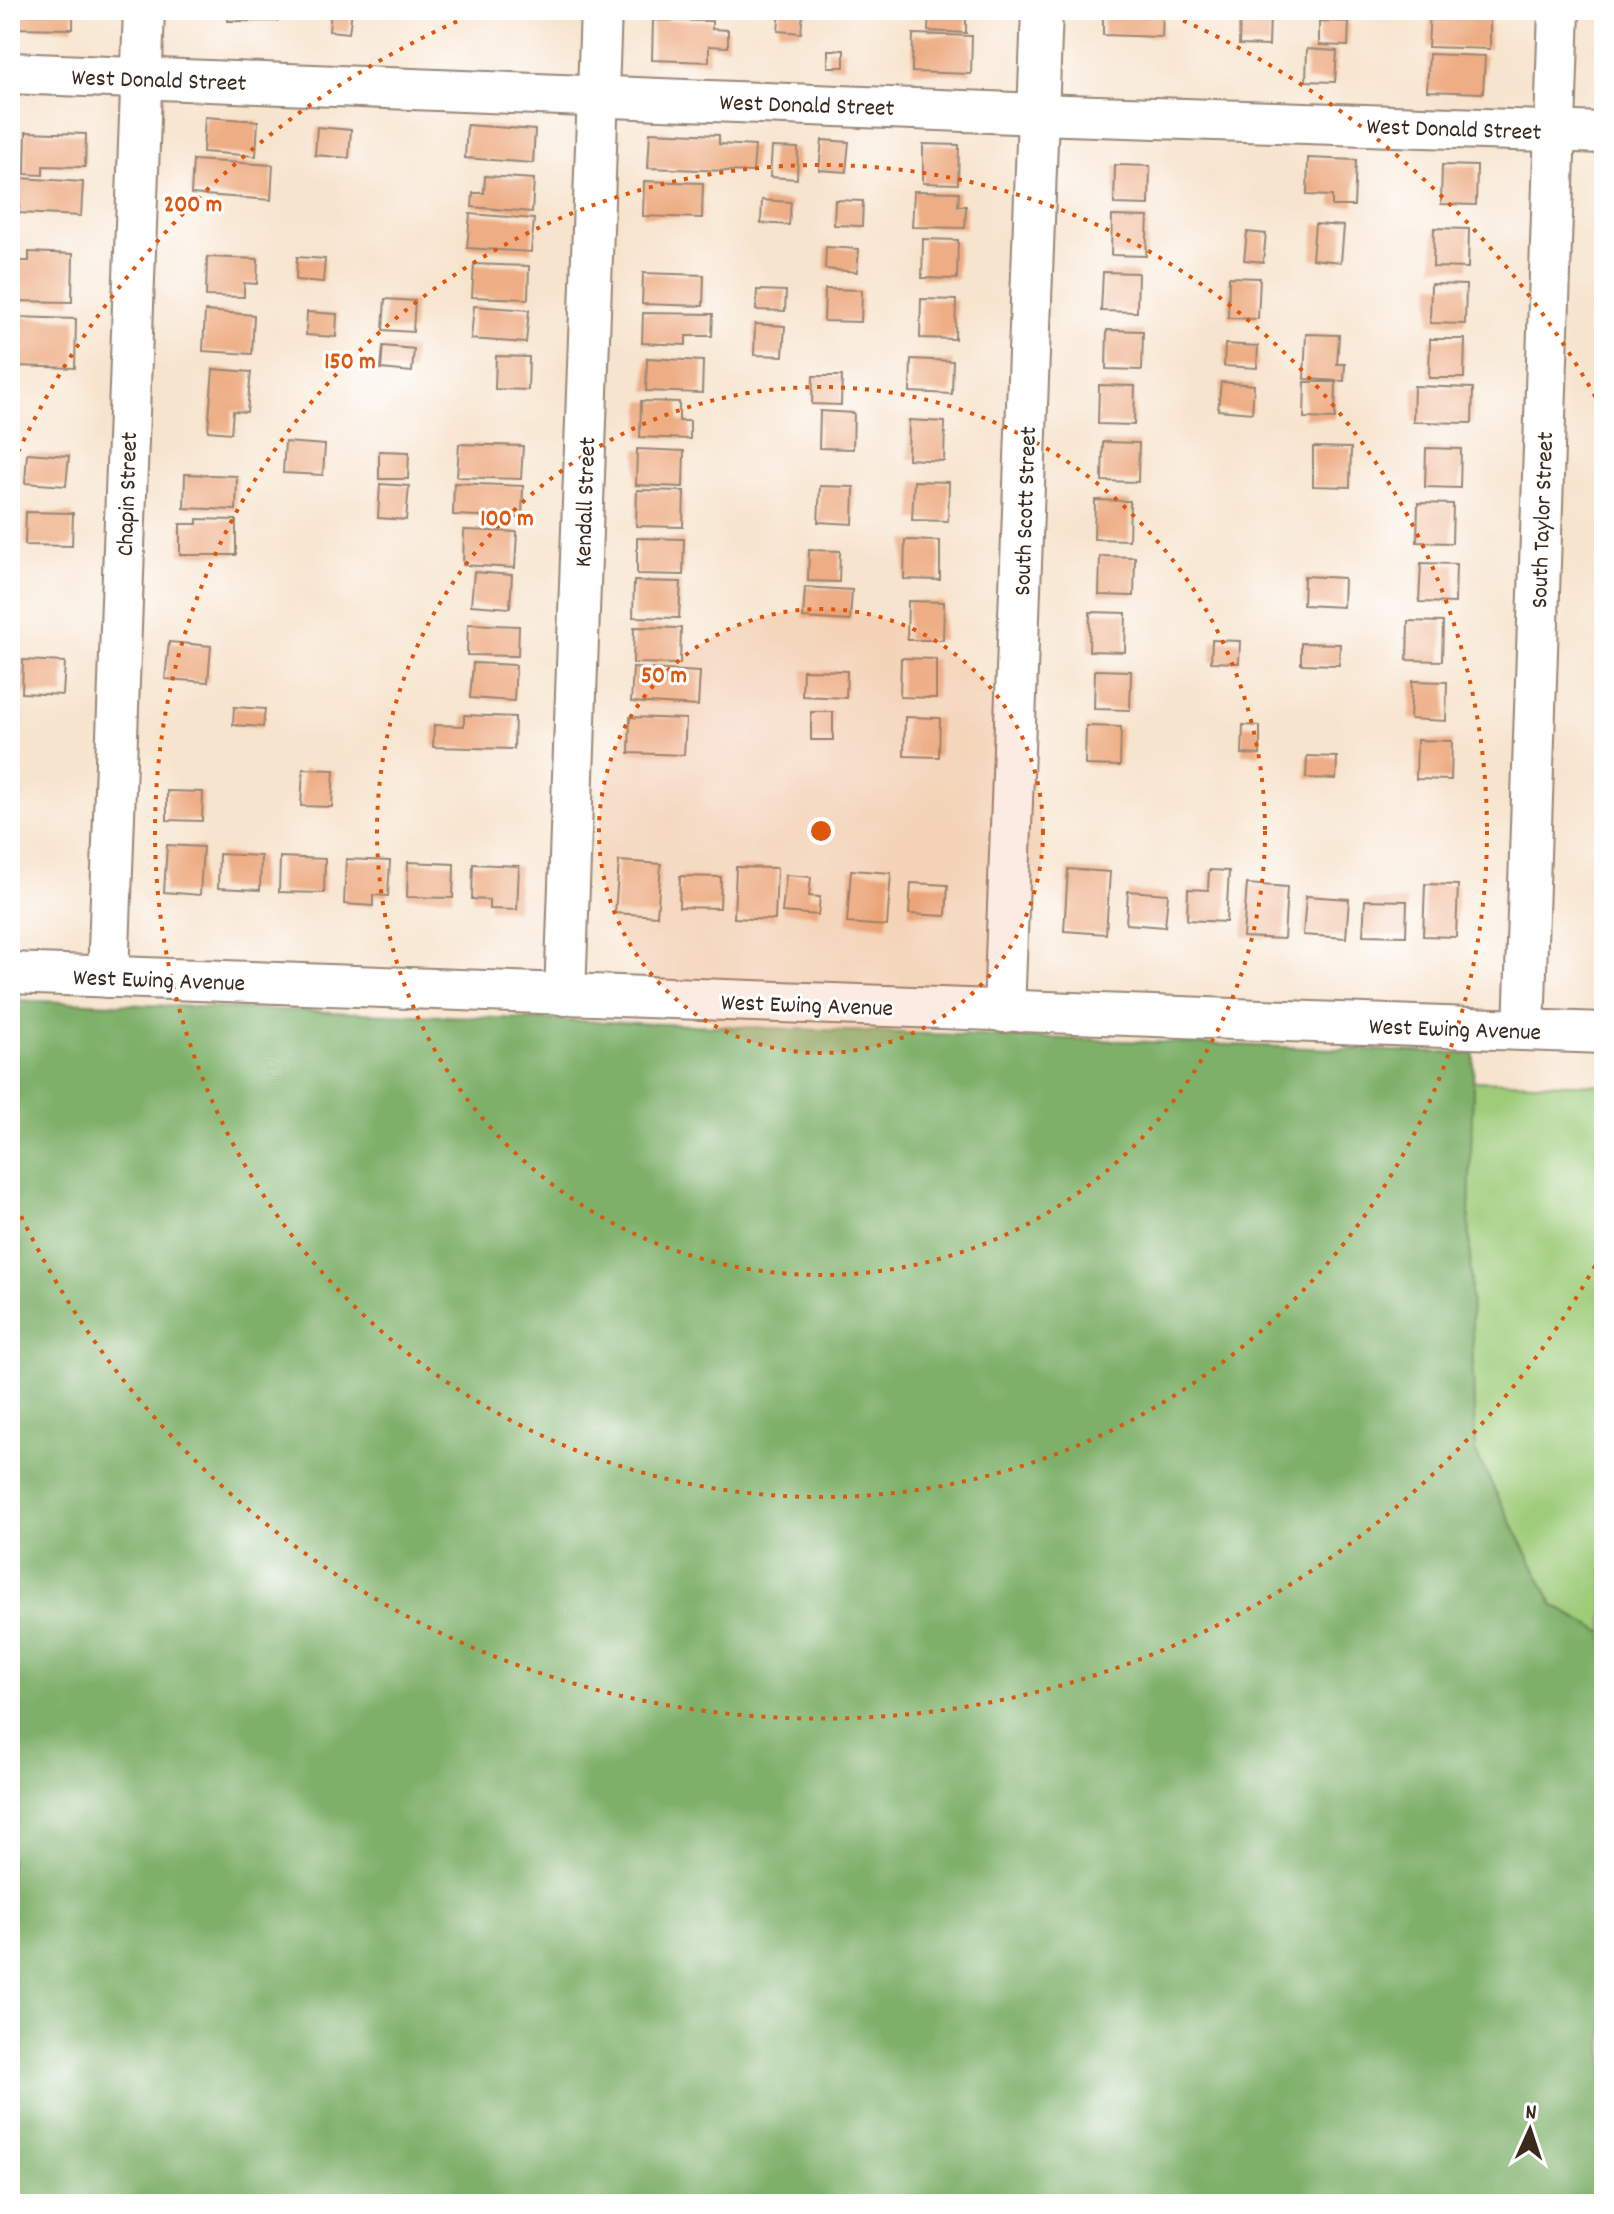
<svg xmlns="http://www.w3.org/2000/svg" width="1614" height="2214" font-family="Dekko,sans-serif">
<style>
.green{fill:#9ecc79;stroke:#6c7b4c;stroke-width:2}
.forest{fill:#7eb069;stroke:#5c6d44;stroke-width:2}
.building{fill:#eead84}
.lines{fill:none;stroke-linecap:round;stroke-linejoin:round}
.minor-casing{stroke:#998776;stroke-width:44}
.minor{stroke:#fff;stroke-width:40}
.ring{fill:none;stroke:#df570d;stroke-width:4;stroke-dasharray:4 8}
.labels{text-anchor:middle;stroke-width:6;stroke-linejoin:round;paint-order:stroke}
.street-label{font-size:24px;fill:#3b2a1e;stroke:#fff}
.centre{fill:#df570d;stroke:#fff;stroke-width:4}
.ring-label{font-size:24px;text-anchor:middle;font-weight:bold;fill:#df570d;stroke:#fff;stroke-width:6;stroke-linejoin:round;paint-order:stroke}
</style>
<rect width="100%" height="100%" fill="#fff"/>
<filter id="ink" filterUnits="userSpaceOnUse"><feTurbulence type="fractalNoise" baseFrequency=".0125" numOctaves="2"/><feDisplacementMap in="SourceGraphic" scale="16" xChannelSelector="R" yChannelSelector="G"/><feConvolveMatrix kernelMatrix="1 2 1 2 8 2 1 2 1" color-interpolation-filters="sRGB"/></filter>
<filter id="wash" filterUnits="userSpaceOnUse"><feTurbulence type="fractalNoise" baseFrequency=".006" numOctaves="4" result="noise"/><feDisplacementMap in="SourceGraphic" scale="32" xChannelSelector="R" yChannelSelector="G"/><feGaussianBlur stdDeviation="1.8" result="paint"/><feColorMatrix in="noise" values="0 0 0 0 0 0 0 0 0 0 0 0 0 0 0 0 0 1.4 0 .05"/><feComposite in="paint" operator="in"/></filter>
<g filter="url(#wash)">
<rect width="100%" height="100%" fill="#f7e4ce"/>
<path class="green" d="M1473,1081l131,4v548l-50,-27 -79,-154 -6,-240z"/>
<path class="forest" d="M10,1000l1464,54 -5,158 6,240 79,154 50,27v571h-1594z"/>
<g id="blocks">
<g class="building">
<path d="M10,10h63v19l-63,-1z"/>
<path d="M228,10h51l-1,11h-50z"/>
<path d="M331,10h21l-3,23 -20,-2z"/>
<path d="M780,10h23l-2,23 -23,-2z"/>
<path d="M929,10h37v23l-38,-2z"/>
<path d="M1103,10h60l-1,27 -59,-2z"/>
<path d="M1430,10h60v39l-62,-2z"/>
<path d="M1240,13l30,2 -1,31 -30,-1z"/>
<path d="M653,20l59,1v8l16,1v17l-19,-1v16l-57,-2z"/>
<path d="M1319,21l30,1 -1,24 -29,-1z"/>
<path d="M913,34l59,2 -1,38 -59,-2z"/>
<path d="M1307,49l30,2 -2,31 -29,-1z"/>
<rect x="828" y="50" width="16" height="17"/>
<path d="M1429,54l56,2 -2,37 -56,-2z"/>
<path d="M205,117l53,4 -2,35 -53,-4z"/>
<path d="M467,125l68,5 -2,33 -68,-5z"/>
<path d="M317,127l34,3 -2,28 -34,-3z"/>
<path d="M26,132l60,2 -1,33 -42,-1v9l-18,-1z"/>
<path d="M650,132l69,3v9l36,2 -2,26 -105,-4z"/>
<path d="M822,140l27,2 -3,30 -27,-2z"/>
<path d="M923,144l36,1 -1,39 -35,-1z"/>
<path d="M772,147l26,1 -1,31 -27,-2z"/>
<path d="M1308,158l48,2 -2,46h-22v-10l-25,-1z"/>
<path d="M193,160l80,5 -2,35 -80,-6z"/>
<path d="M1115,165l35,1 -1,39 -35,-1z"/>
<path d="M1442,165l35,1 -1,39 -35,-1z"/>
<path d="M485,176l49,3 -2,33 -60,-5 1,-14h11z"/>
<path d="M20,178l63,4 -2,34 -62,-3z"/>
<path d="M644,181l59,2 -1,35 -59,-2z"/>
<path d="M914,191l45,1 -1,14h8l-1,22 -53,-1z"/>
<path d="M762,200l29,2 -2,23 -28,-2z"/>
<path d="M835,200l28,1 -1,25 -28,-1z"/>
<path d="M470,214l64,5 -3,33 -64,-4z"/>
<path d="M1112,216l36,1 -2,39 -35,-1z"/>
<path d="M1315,224l29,2 -3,36 -29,-3z"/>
<path d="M1434,228l35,1 -1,39 -35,-1z"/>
<path d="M1247,232l19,2 -3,28 -19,-2z"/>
<path d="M923,239l35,1 -1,39 -35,-1z"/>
<path d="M826,247l33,2 -2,23 -32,-3z"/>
<path d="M29,252l44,2 -1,48 -62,-1v-40h19z"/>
<path d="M207,257l51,2 -1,25 -13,-1v14l-38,-1z"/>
<path d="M297,257l28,2 -2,23 -27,-2z"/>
<path d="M474,264l55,2 -1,33 -56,-2z"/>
<path d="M1103,272l35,1 -1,39 -36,-1z"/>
<path d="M643,273l61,2 -1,31 -61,-2z"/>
<path d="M1229,277l31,1 -2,41 -30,-1z"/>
<path d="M1431,284l35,1 -1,39 -35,-1z"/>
<path d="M825,289l37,1 -1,32 -37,-1z"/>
<path d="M757,290l29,1 -1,20 -29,-1z"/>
<path d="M385,299l30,2 -2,31 -30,-2z"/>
<path d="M921,299l35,1 -1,39 -35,-1z"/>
<path d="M474,306l55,4 -3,33 -55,-4z"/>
<path d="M205,311l49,4 -2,39 -49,-3z"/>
<path d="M307,312l30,2 -1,23 -30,-2z"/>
<path d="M643,313l70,1 -1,22h-26v9l-44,-2z"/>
<path d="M17,317l59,2 -1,49 -59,-2z"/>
<path d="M755,324l30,2 -2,30 -29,-1z"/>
<path d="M1107,330l36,1 -1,39 -36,-1z"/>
<path d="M1306,334l33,1 -2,29h8l-1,17 -40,-2z"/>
<path d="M1430,339h35l-1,39h-35z"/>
<path d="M1225,344l33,2 -1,22 -33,-2z"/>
<path d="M383,346l31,3 -2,23 -31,-3z"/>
<path d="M496,356l33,1 -1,33 -33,-1z"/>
<path d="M647,358l56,3 -1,32 -56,-2z"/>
<path d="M911,359l42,2 -1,33 -42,-2z"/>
<path d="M213,369l38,3 -4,40 -14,-1 -2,22 -23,-2z"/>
<path d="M813,376h29l-1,29 -29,-1z"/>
<path d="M1221,382l33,3 -2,28 -34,-3z"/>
<path d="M1305,382h31l-1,37 -31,-1z"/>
<path d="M1099,385l36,1 -1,39 -36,-1z"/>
<path d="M1414,386l59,2 -1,35 -59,-1z"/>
<path d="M641,401l38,1v19h11v18l-50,-2z"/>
<path d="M820,411l34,2 -1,36 -34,-1z"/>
<path d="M909,420l36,2 -1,39 -36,-2z"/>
<path d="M285,442l40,3 -2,30 -40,-2z"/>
<path d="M1103,442l36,1 -1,39 -36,-1z"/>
<path d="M459,444l64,2 -2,33 -64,-2z"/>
<path d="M1313,447l38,1 -1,39 -37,-1z"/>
<path d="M1426,448l35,1 -1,39 -35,-1z"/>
<path d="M637,449l47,2 -1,36 -47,-2z"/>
<path d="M379,451l30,1 -1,27h-29z"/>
<path d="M27,453l42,3 -3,30 -41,-3z"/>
<path d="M185,474l52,2 -1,34 -52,-2z"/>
<path d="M914,481l35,1 -1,39 -36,-1z"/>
<path d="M454,483l69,3 -1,32 -69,-3z"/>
<path d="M380,484l29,2 -3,34 -28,-2z"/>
<path d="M820,486l34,1 -1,37 -35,-2z"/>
<path d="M637,490l47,1 -1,36 -47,-1z"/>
<path d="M1095,500l35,1 -1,39 -35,-1z"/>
<path d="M1418,503l35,1 -1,39 -35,-1z"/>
<path d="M26,512l47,1 -1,33 -47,-1z"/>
<path d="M197,519l39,1v35h-56v-31h17z"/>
<path d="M464,530l53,2 -2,36 -52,-3z"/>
<path d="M637,538l47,1 -1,36 -46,-1z"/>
<path d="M905,540l35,1v39l-36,-1z"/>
<path d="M809,550l31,1 -1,31 -31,-1z"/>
<path d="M1100,556l35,1 -1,39 -35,-1z"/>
<path d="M1421,563l35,1 -1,39 -36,-1z"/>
<path d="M474,572l38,3 -2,33 -39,-3z"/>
<path d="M1304,576l40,2 -1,29 -40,-2z"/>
<path d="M634,581l47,1 -2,36 -46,-1z"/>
<path d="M805,587l47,3 -2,31 -47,-3z"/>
<path d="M908,601l36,1 -1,38h-36z"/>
<path d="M1090,612l36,1 -1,39 -36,-1z"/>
<path d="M1408,621l35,1 -1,39 -35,-1z"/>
<path d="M468,624l51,2 -1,30 -51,-1z"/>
<path d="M634,627l47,1 -1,36 -47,-1z"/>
<path d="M1212,640l28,1 -1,22 -28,-1z"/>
<path d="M169,642l42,4 -3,36 -43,-3z"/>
<path d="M1301,643l39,1 -1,21 -38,-1z"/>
<path d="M901,658l35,1v39l-36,-1z"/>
<path d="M23,660l42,2 -2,33 -41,-2z"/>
<path d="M473,663l43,2 -2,36 -44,-3z"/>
<path d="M633,668l67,4 -2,34 -67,-4z"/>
<path d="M803,670l44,1 -1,27 -44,-2z"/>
<path d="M1095,670l36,1 -1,39 -36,-1z"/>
<path d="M1412,681l35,1 -1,39 -36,-2z"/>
<path d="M234,707l31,2 -2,18 -30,-2z"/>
<rect x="811" y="712" width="22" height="28"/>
<path d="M464,715l51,2 -1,32 -81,-2 1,-22 30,1z"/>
<path d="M630,717l56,2 -2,36 -55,-2z"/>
<path d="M905,717l35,1 -1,39 -35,-1z"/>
<path d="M1243,725l17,1v29l-18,-1z"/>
<path d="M1086,726l35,1 -1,39 -35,-1z"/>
<path d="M1417,740l35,1 -1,39 -35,-1z"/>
<path d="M1307,756l30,1 -1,22 -30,-1z"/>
<path d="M303,769l31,1 -2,37 -31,-1z"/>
<path d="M167,791l36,1 -1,29 -35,-1z"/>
<path d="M167,845l36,2 -3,48 -36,-3z"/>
<path d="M219,854l42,2 -1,34 -42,-2z"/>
<path d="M280,857l45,2 -1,34 -45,-1z"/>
<path d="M346,859l44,2 -2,35 -15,-1v11l-29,-2z"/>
<path d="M619,861l42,3 -4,52 -42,-3z"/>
<path d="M408,862l46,2 -1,34 -46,-1z"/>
<path d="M473,864l46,2 -2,44 -28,-1v-9l-17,-1z"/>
<path d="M736,867l41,1 -2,52 -41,-2z"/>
<path d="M1068,869l42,3 -4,62 -42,-3z"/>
<path d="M851,870l40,3 -4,53 -40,-3z"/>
<path d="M1209,870l20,1 -3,51 -39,-2 1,-31 20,1z"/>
<path d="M786,875l25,2 -2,19 11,1 -2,18 -36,-3z"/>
<path d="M680,876l41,1 -1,31 -41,-1z"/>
<path d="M911,883l37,2 -2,31 -37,-2z"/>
<path d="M1247,884l40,3 -3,52 -41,-2z"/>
<path d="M1425,884l33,1 -2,52 -33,-1z"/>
<path d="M1128,891l40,3 -3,33 -39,-3z"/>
<path d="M1306,896l43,3 -3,39 -43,-3z"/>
<path d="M1365,900l42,1 -1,35 -43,-1z"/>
</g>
</g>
</g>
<g filter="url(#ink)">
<use href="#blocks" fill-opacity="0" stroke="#998776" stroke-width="2"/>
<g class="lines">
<g class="minor-casing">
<g id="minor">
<path d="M10,73l1028,41 566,19"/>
<path d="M10,973l1594,60"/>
<path d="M108,977l36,-967"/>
<path d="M565,995l36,-985"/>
<path d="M1004,1012l38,-1002"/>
<path d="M1524,1030l35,-1020"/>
</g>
</g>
<use href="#minor" class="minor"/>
</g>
</g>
<circle cx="821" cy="831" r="222" fill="#df570d" fill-opacity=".12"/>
<g class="ring">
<circle cx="821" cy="831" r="222"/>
<circle cx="821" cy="831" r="444"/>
<circle cx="821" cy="831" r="666"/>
<path d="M1601 1255A888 888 0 0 1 13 1199M13 463A888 888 0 0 1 481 11M1161 11A888 888 0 0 1 1601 407"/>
</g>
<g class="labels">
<g class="street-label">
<text transform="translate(159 79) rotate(2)" y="8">West Donald Street</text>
<text transform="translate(807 104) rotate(2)" y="8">West Donald Street</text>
<text transform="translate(1454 128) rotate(2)" y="8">West Donald Street</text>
<text transform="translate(126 494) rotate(-88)" y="8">Chapin Street</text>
<text transform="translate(584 502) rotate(-88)" y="8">Kendall Street</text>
<text transform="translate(1024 511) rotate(-88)" y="8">South Scott Street</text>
<text transform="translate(1541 520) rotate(-88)" y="8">South Taylor Street</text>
<text transform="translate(159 979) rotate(2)" y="8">West Ewing Avenue</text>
<text transform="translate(807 1004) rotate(2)" y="8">West Ewing Avenue</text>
<text transform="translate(1455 1028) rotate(2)" y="8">West Ewing Avenue</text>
</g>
</g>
<circle cx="821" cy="831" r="12" class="centre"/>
<g class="ring-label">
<text x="193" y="211">200 m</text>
<text x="350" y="368">150 m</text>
<text x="507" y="525">100 m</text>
<text x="664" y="682">50 m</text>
</g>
<rect width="1614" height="2214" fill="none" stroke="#fff" stroke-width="40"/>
<g transform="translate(1530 2130) rotate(3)" stroke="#ffffff" stroke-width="6" paint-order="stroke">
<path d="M0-6L14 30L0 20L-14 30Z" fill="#3b2a1e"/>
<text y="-12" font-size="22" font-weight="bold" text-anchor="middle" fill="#3b2a1e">N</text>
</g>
</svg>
